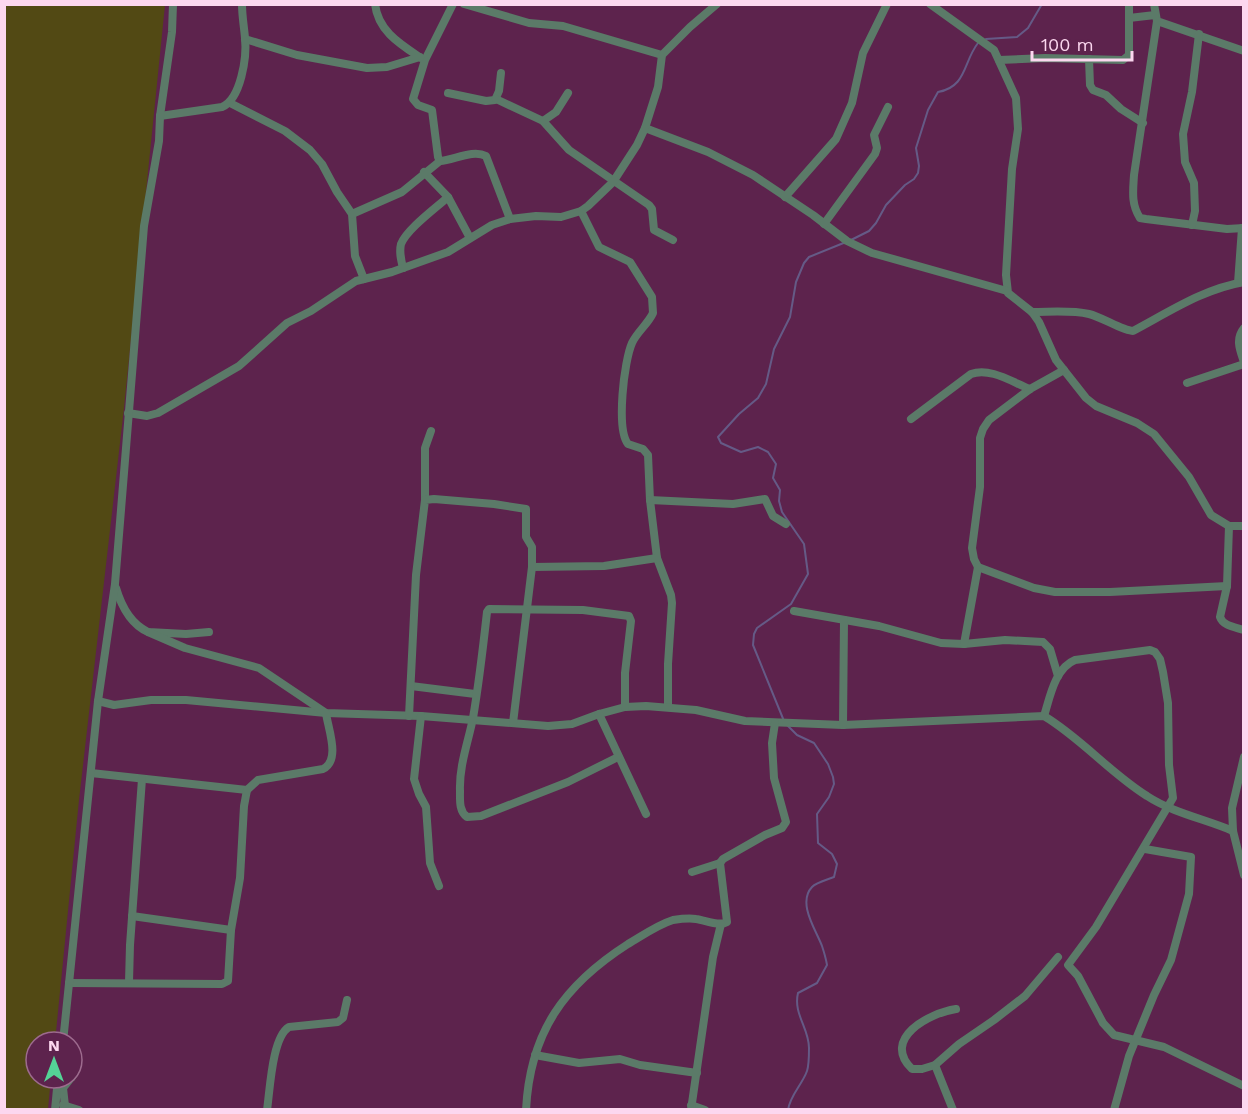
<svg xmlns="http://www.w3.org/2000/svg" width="1248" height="1114" font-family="'Work Sans',sans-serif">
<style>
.green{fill:#524914}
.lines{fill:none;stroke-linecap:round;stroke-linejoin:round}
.stream{stroke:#655a86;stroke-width:2}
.minor{stroke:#5b7a68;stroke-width:8}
</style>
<rect width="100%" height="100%" fill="#5d234d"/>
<path class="green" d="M5,5h160l-41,403 -45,392 -24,242h-19v36h15l-3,31 -43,1z"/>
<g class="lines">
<g class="stream">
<path d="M986,39l31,-2 11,-9 14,-24"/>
<path d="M851,240l18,-9 7,-8 10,-18 19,-20 9,-6 4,-6 1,-7 -3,-18 12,-38 10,-18c29,-5 25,-30 40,-49"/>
<path d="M784,721l-31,-76 1,-11 3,-6 34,-24 17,-30 -4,-30 -22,-32 -3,-11 1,-11 -7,-12 3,-14 -8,-12 -10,-5 -17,5 -20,-9 -3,-6 21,-23 19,-16 8,-14 8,-35 16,-32 6,-35 8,-19 5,-6 37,-15"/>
<path d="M788,726l9,9 17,8 14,21 5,13 1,7 -5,13 -12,17 1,29 14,11 5,10 -3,13c-7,3 -17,5 -22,10 -15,16 4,43 10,59 2,6 4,13 5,19l-10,18 -19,10c-5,21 11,35 11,55 0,7 0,17 -2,23 -5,14 -17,24 -19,39"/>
</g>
<g class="minor">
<path d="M375,4c3,27 25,40 46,54"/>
<path d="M453,4l-28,56 -12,39 5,6 14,5 6,47 2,4c14,-1 33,-12 46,-5l24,63"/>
<path d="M464,4l65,19 34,3 99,29"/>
<path d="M930,4l64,46 22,48 2,31 -6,40 -6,106 2,18 24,19 7,10 17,38 30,38 10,8 41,17 17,11 35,43 22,38 18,11h15"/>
<path d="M1154,4l3,17 87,30"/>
<path d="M1129,18l26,-3"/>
<path d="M1157,21l-23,154c-1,16 -3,29 6,43l6,1 81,10 17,-1"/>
<path d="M245,39l52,16 70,13 20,-1 33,-10"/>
<path d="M1089,59l1,26 3,5 13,5 15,14 22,14"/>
<path d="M999,60l46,-2 78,2 6,-5v-51"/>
<path d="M448,93l38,8 9,-1 4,-9 2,-18"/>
<path d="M496,99l47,22 26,29 80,55 3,4 2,21 19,10"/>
<path d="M230,103l55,28 25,19 12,14 15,28 15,22 3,42 9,23"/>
<path d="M160,116l62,-9c19,-8 25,-50 23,-69 -1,-12 -3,-22 -3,-34"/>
<path d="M543,121l13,-9 12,-19"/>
<path d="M645,128l63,24 45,23 60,40 34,26 25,12 135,38"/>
<path d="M424,172l24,25 22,41"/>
<path d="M785,197l51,-58 16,-36 11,-50 24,-49"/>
<path d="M581,211l18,36 31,15 22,35 1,16c-5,11 -16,19 -21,30 -8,18 -16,86 -4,101l15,5 5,6 2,45 7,58 14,37 1,8 -4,61v42"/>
<path d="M352,214l50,-22 38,-31"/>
<path d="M824,224l51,-70 2,-6 -3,-13 14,-28"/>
<path d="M1192,225l3,-14 -1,-28 -9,-21 -2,-28 9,-42 7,-58"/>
<path d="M403,268c-2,-8 -4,-16 -2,-24 6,-15 35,-36 47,-47"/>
<path d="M1238,283l4,-55"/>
<path d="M1032,312c19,0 39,-2 57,2 13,3 34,17 44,17 36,-19 70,-42 111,-49"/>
<path d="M1244,328c-9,11 -4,22 0,34"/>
<path d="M1064,370l-34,19 -41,31 -6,9 -3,9v49l-8,61 2,11 4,8 56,21 21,4h55l117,-6"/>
<path d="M1187,383l57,-19"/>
<path d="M128,413l19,3 11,-3 81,-47 48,-43 24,-12 45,-30 36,-9 56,-20 44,-27 18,-6 26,-3 25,1 20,-6 7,-5 25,-24 24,-37 8,-17 13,-41 4,-32 28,-28 27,-23"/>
<path d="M911,419l60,-45c19,-7 41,8 59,15"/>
<path d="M425,500v-52l6,-17"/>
<path d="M650,500l83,4 32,-5 8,17 13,8"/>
<path d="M1229,526l-2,60 -7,31c3,9 15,10 24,13"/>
<path d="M532,567l72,-1 53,-8"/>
<path d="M116,588c5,17 15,36 32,44l38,2 23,-2"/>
<path d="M794,611l85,15 62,17 23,1 41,-4 38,2 7,7 8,27"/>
<path d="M964,644l14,-77"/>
<path d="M411,686l64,8"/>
<path d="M98,701l16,4 37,-5h35l140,13 95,3 127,10 24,-2 27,-10 26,-7 21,-1 50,4 49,11 98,4 201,-9c37,22 66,57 103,80 26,17 58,23 86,35"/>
<path d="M599,714l47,100"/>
<path d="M409,716l7,-141 9,-75 9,-1 60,5 32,5v28l6,10v20l-19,156"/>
<path d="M421,716l-7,63 5,15 7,13 4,56 9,23"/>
<path d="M1044,716c6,-19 11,-48 31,-56l75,-10 5,2 5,7 3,13 5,31 1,62 4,33 -77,129 -28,38 10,11 25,47 11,12 50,12 80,39"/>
<path d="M843,725l1,-105"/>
<path d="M618,757l-50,25 -87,34 -14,1c-8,-6 -7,-16 -7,-26 -1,-25 8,-48 13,-73 6,-35 10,-70 14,-106l2,-3 94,1 46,6 2,5 -6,52v34"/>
<path d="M1244,757l-12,51 1,23 11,44"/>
<path d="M91,773l156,17"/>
<path d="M692,872l28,-9"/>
<path d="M132,916l99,14"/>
<path d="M129,982l1,-37 12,-166"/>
<path d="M69,983l153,1 6,-3 3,-51 9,-52 4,-72 3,-16 11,-10 65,-11c18,-9 5,-40 3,-56l-67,-45 -74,-20 -37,-16"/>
<path d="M956,1009c-27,4 -75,30 -44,60h10l13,-4 24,-21 35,-24 31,-24 33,-39"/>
<path d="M63,1042l35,-341 17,-117 29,-358 15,-85 1,-25 12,-84 1,-28"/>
<path d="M535,1055l44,8 41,-4 20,6 57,8"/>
<path d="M72,1058l4,12 -4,7"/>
<path d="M935,1065l18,45"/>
<path d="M63,1105l16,5"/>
<path d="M691,1105l14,5"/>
<path d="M65,1106l-2,-18 8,-10"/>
<path d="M55,1110l3,-32"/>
<path d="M267,1110c3,-20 5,-73 22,-83l49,-5 5,-4 4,-18"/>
<path d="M526,1110c4,-78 38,-125 102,-166 14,-8 29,-19 45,-24 7,-1 16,-2 23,-1 9,1 23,8 31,3l-7,-59 3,-4 42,-24 17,-7 4,-6 -12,-44 -2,-35 3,-20"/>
<path d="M691,1110l22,-153 8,-33"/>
<path d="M1114,1110l15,-54 25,-61 17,-35 18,-66 2,-37 -46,-8"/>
</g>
</g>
<rect width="1248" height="1114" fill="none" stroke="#fcd7ef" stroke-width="12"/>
<g transform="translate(54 1060)"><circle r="28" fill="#5d234d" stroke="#9d6b8e" stroke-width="1.5"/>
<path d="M0-4.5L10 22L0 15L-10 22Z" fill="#54d396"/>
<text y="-9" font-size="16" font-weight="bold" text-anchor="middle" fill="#fcd7ef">N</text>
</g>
<path d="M1032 51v9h100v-9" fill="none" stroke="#fcd7ef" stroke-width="3"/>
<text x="1041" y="51" font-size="18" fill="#fcd7ef" stroke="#5d234d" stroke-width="4.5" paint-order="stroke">100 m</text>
</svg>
